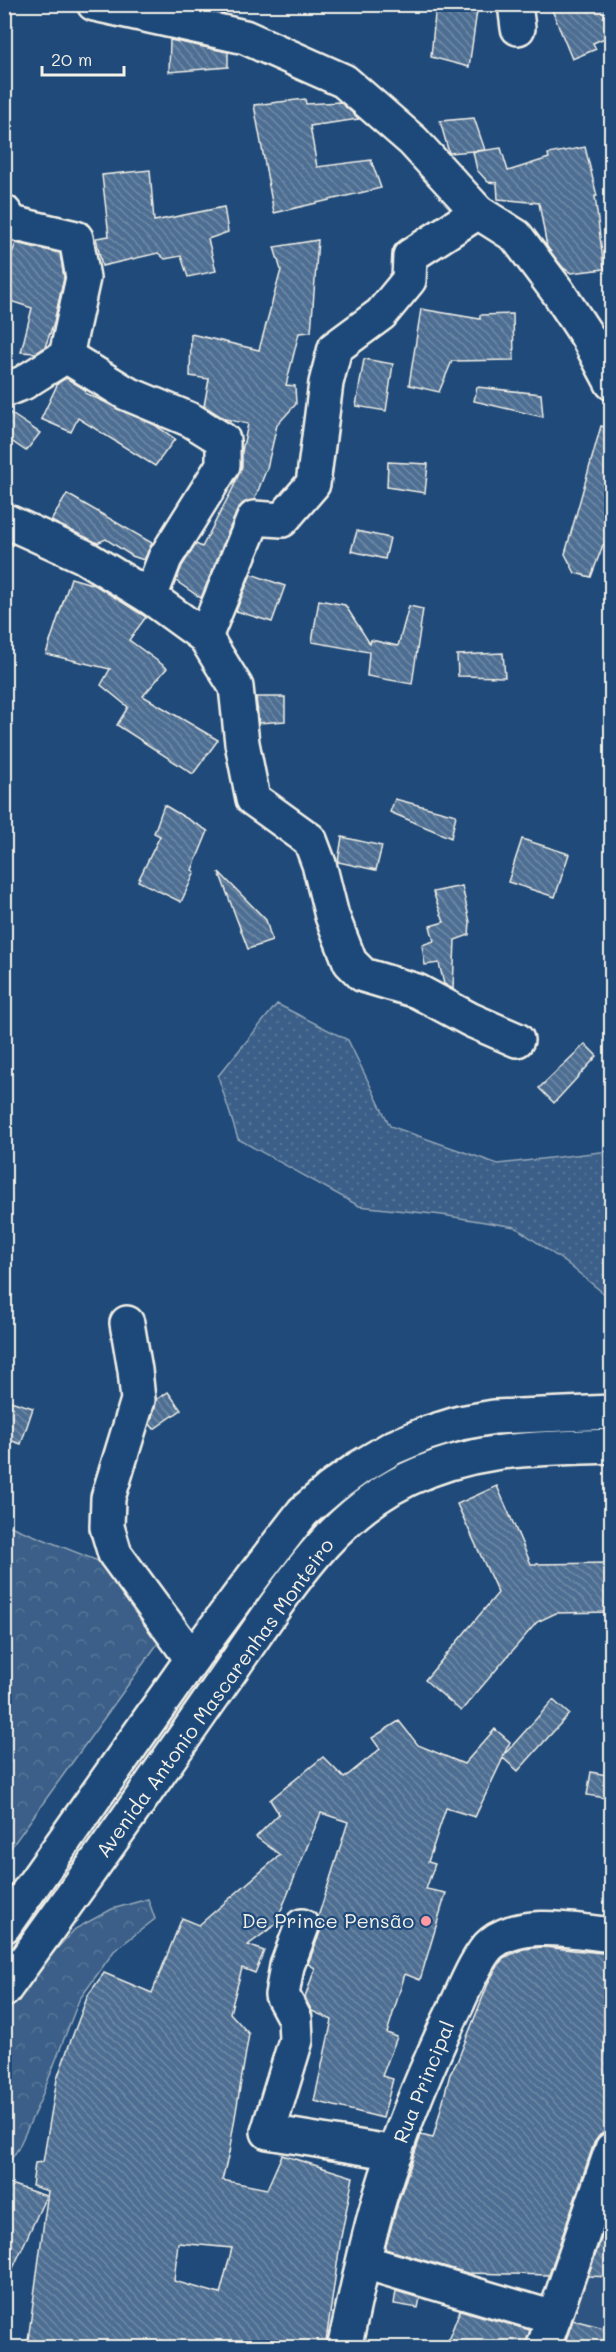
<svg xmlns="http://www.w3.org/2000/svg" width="616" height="2352" font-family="Mali,sans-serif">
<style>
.built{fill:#2d5581}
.grass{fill:url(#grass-dots);stroke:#97a8b8;stroke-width:1.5}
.forest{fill:url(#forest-crowns);stroke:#97a8b8;stroke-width:1.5}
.building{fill:url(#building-back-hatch);stroke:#f4f1e8;stroke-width:1.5;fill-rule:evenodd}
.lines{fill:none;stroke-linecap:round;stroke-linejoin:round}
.minor-casing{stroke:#f4f1e8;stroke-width:38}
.major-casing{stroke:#f4f1e8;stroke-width:38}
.minor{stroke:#1f4a7a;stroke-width:33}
.major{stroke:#1f4a7a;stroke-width:33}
.poi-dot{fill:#ff9aa2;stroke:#1f4a7a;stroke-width:2}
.labels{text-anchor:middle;stroke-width:4.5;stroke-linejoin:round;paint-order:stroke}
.street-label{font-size:20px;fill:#f4f1e8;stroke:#1f4a7a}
.poi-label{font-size:20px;fill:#f4f1e8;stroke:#1f4a7a;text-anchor:end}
</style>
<defs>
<pattern id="grass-dots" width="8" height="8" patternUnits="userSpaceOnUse" patternTransform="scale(1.5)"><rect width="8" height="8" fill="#3a5f88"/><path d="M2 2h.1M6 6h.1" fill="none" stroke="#577699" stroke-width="1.8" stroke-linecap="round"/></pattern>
<pattern id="forest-crowns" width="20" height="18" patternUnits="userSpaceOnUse" patternTransform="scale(1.5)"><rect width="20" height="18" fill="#3a5f88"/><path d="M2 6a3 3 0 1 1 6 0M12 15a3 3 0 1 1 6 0" fill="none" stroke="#577699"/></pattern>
<pattern id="building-back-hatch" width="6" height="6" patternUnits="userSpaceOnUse" patternTransform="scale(1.5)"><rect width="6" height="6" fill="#4d6e92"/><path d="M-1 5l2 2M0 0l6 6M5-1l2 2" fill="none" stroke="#708aa6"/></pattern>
</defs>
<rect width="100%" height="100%" fill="#1f4a7a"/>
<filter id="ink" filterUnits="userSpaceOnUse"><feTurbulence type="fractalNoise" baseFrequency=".0167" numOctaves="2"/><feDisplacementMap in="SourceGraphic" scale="12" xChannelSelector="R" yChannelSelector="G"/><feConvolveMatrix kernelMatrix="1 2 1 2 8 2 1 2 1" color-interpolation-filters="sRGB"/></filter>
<g filter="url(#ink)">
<path class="built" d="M611,2187v160l-55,1z"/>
<path class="grass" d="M277,1004l71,36 42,86 108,38 111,-13 3,3 -1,156 -3,-13 -39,-32 -54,-38 -73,-12 -83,-9 -121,-67 -20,-63z"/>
<g class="forest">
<path d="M5,1524l146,58 15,50 -161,224z"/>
<path d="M148,1899l7,20 -41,32 -35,49 -39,101 -22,48 -13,19v-159l9,-14 61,-66 37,-20z"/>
</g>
<g class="building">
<path d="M436,4h42l-9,63 -38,-10z"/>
<path d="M564,4h48v31l-19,8 3,6 -24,10 -20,-49z"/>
<path d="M170,40l58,12v15l-59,5z"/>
<path d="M305,99l1,5 34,-2 19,17 -49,7 7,41 54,-7 10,28 -107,25 -20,-108z"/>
<path d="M474,118l11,32 -36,3 -9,-32z"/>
<path d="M585,147l12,49h-2l9,73 -33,4 -8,-5 -16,-21 -8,-44 -41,-4 -1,-16 -9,-1 -11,-12 -4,-18 28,-4 7,23 41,-13 -1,-4z"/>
<path d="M150,170l4,51 70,-14 4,25 -20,7 8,32 -28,6 -7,-21 -16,3 -7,-6 -56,13 -6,-28 13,-2 -7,-61z"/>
<path d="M318,240l-7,92 -12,1 -13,52 9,1 1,18 -19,21 -10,43 -11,28 -2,4 -10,3 -7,8 -36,87 -25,-17 6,-15 14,-22 6,3 31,-59 9,-22v-15l6,-27 -23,-5 -21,-13 5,-27 -19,-3 1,-42 68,16 22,-80 -7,-23z"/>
<path d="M16,243l44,10 4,25 -10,44 -9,25 -9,6 -15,-1 11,-44 -28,-9v-26z"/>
<path d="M421,309l59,10v-4l33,-1 1,46 -62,1 -13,31 -30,-7z"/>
<path d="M364,359l29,5 -7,47 -30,-5z"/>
<path d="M66,378l20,12 -1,3 70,32 20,14 -20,27 -77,-48 -7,14 -30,-13 17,-36z"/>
<path d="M477,387l64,7 2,23 -69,-16z"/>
<path d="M4,409l36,24 -14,18 -22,-15z"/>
<path d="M601,426l4,1 3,53 4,4v59l-9,2 -12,32 -16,-4 -10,-19z"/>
<path d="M388,462l40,2 -3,29 -38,-6z"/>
<path d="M67,494l85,49 -8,17 -12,-4 -26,-17 -9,4 -46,-22z"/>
<path d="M357,531l33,7 -5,21 -34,-8z"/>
<path d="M251,574l34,12 -13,36 -36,-11z"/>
<path d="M71,578l24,7 51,32 -17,23 38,28 -24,28 75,44 -25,34 -76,-49 11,-18 -27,-22 9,-16 -64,-15z"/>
<path d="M319,600l26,5 25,39 1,-4 27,6 11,-40 14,3 -11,75 -45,-8 2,-24 -57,-10z"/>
<path d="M503,653l2,24 -47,-1 -1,-21z"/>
<path d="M256,697h29v24l-26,2z"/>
<path d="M395,799l61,16 -5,23 -61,-26z"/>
<path d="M164,805l44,26 -16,39 3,2 -14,30 -43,-21 22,-45 -6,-3z"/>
<path d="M342,837l40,9 -6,24 -38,-8z"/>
<path d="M522,839l47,15 -14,43 -47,-15z"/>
<path d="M219,872l47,48 6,21 -24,8z"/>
<path d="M462,886l8,36 -1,13 -14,5 -2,49 -9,-5 -5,-21 -14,2 -3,-20 12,-4 -4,-15 14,-4 -11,-30z"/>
<path d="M585,1044l12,12 -43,47 -15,-15z"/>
<path d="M168,1392l13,18 -27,19 -4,-5 6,-24z"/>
<path d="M4,1399l29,9 -12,36 -17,-6z"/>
<path d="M497,1486l34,78 81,-1v49l-56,1 -19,9 -76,89 -36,-31 73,-87 -41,-89z"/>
<path d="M553,1700l16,14 -51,57 -15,-13 -28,59 -29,-9 -18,54 7,2 -9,25 20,4 -26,87 -15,-6 -18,59 10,4 -15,39 11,3 -10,39 -69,-17 18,-81 -20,-9 -7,-13 10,-30 -7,-4 12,-32 1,-8 -3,-7 30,-95 -27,-9 -46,112 -27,20 16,6 -9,22 -13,-5 -12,45 19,21 -20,119 -7,27 45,9 15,-34 71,22 -12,60 -16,111h-298l21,-157 -16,-5 3,-23 8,-1 14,-83 11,-31 20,-53 16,-22 48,20 30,-75 17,7 81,-70 -24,-18 23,-23 -9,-14 53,-43 21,21 36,-29 -8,-11 27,-17 19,24 46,19 31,-35 15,13 -7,14zM178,2243l54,5 -12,46 -46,-13z"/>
<path d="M591,1772l21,4v23l-25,-4z"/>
<path d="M543,1947l69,7v177l-12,4 -6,8 -45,132 -82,-2 -82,-24 13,-47 23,-67 12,3 17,-64 7,-12 33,-83 13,-21 20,-9z"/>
<path d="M4,2182l42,14 -42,92z"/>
<path d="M612,2208v69l-24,-1z"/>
<path d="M396,2291l24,7 -2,10 -24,-4z"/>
<path d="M460,2310l70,20 -5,18h-80z"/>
<path d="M573,2320l39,10v18h-49z"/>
</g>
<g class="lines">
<g class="minor-casing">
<g id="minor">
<path d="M94,4l151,33 99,44 69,60 65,71 38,24 42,56 29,44 25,47"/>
<path d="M515,4l3,24"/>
<path d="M4,212l8,11 64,15 7,40 -17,78 -43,27 -19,7"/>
<path d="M66,356l60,37 65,27 32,20v25l-58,93 -15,39"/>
<path d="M4,520l79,36 67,41 55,40 31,50 6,56 11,56 57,41 9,24 13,52 18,46 13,13 54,16 54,29 46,20"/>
<path d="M205,637l49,-119 28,2 31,-36 13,-101 9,-35 46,-34 28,-34 1,-24 68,-44"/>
<path d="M127,1323l8,47 3,30 -30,98 -1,29 8,27 77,105"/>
<path d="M302,1926l-15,40 -5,29 13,24 1,21 -28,92 127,21"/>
<path d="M364,2262l190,56 -11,30"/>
<path d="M554,2318l58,-169"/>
<path d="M344,2348c12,-51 21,-102 36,-151 20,-66 48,-134 78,-195 7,-15 21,-49 34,-59 31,-24 84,-12 120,-8"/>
</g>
</g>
<g class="major-casing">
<g id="major">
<path d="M4,1926l188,-267 67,-90 44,-57 28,-24 29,-21 32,-19 33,-14 35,-11 34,-6 118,-5"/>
<path d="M4,1990c58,-80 115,-159 171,-240 27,-38 53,-76 80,-115 43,-62 83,-122 153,-156 69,-33 130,-30 204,-33"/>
</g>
</g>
<use href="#minor" class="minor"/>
<use href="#major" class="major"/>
</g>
</g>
<circle class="poi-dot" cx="426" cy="1921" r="6"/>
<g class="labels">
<g class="street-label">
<text transform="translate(215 1698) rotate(-54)" y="7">Avenida Antonio Mascarenhas Monteiro</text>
<text transform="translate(424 2082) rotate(-68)" y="7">Rua Principal</text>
</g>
<g class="poi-label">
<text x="414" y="1928">De Prince Pensão</text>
</g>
</g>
<rect width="616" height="2352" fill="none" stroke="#1f4a7a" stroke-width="24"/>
<rect x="12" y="12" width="592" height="2328" fill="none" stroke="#f4f1e8" stroke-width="2" filter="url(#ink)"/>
<path d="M42 66v9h82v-9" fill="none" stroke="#f4f1e8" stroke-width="3"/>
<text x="51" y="66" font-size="18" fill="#f4f1e8" stroke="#1f4a7a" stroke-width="4.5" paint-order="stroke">20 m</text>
</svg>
